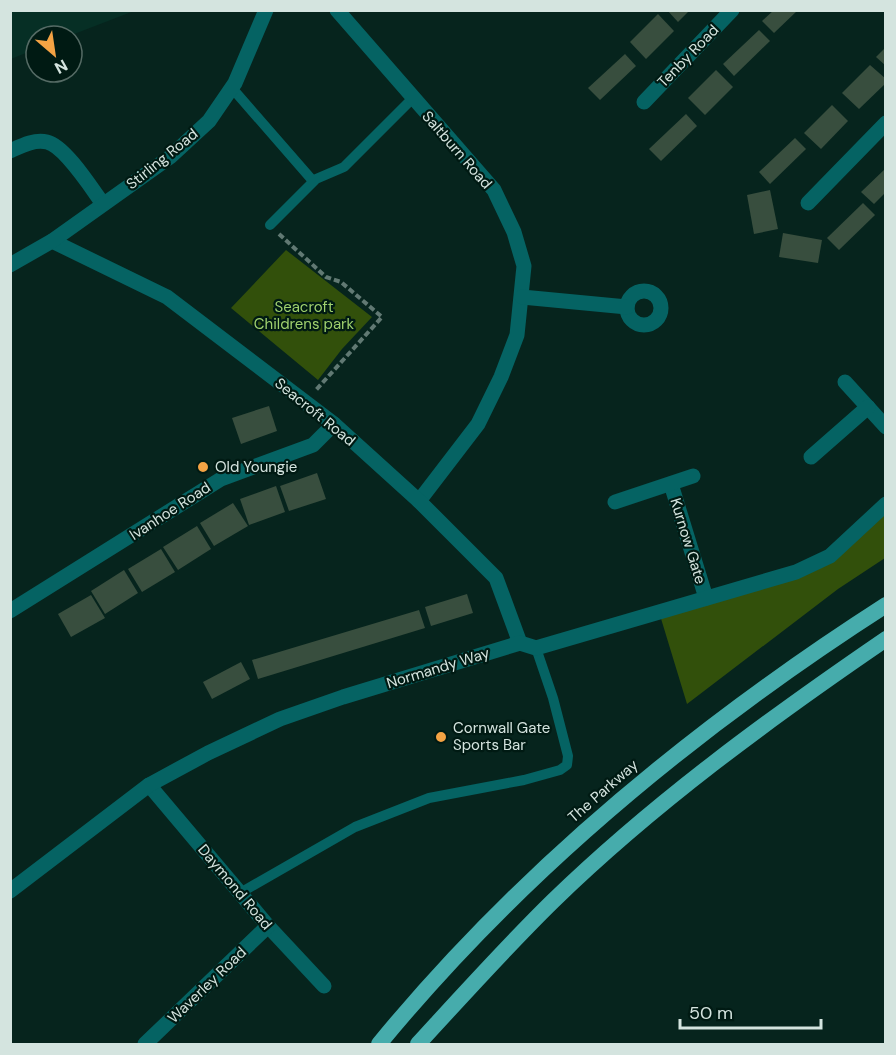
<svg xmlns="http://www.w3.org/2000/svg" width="896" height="1055" font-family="'DM Sans',sans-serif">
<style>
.built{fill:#062f25}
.green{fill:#32500b}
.building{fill:#384e3e}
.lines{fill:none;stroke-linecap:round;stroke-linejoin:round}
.path{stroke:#617973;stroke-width:4;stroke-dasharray:6 3;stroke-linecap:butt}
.service{stroke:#056363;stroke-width:10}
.minor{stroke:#056363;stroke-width:15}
.trunk{stroke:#46acac;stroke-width:16}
.poi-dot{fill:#f4a344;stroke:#001a13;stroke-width:2}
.labels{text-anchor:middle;stroke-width:4.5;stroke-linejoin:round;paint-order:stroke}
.street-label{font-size:15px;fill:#d4e4df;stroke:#001a13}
.park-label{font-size:15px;fill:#9fd16e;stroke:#001a13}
.poi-label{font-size:15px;fill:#d4e4df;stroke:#001a13;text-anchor:start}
</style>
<rect width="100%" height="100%" fill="#06241d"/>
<path class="built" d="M11,10h123v1l-65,25h-33v13l-25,10z"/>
<g class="green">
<path d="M286,250l86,67 -30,32 -24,31 -87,-72z"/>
<path d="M885,504v54l-47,31 -151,115 -28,-92 171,-56z"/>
</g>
<g class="building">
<path d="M667,10h23l-12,12z"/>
<path d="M774,10h24l-24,23 -12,-12z"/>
<path d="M658,14l16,17 -28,28 -16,-17z"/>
<path d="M759,30l11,11 -36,35 -11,-12z"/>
<path d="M886,47v19l-10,-9z"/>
<path d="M625,54l11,12 -36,34 -12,-12z"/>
<path d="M870,65l16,14v4l-27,26 -17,-16z"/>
<path d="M716,70l17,17 -28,28 -17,-17z"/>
<path d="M832,105l16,16 -27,28 -17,-16z"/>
<path d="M686,114l11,12 -36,35 -12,-12z"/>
<path d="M795,138l11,11 -36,35 -11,-12z"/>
<path d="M886,168v24l-12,12 -13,-12z"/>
<path d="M770,190l8,39 -24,5 -7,-39z"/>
<path d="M863,203l12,12 -36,35 -12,-12z"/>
<path d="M783,233l39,7 -4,23 -39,-6z"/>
<path d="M269,406l8,25 -36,13 -9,-26z"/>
<path d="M317,473l9,26 -37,12 -9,-25z"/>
<path d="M276,486l9,26 -36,13 -9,-26z"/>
<path d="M233,503l15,23 -34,20 -14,-23z"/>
<path d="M197,526l14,23 -33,21 -15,-23z"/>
<path d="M161,549l14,23 -33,20 -14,-23z"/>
<path d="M124,570l14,23 -33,21 -14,-23z"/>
<path d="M467,594l6,19 -42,13 -6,-19z"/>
<path d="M91,595l14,23 -34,19 -13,-23z"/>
<path d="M419,610l6,18 -167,51 -6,-19z"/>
<path d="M241,662l9,17 -38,20 -9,-17z"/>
</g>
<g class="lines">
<path class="path" d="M279,234l47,43 15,5 41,35 -66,73"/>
<g class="service">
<path d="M232,88l81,93"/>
<path d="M270,225l46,-46 28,-12 68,-68"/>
<path d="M240,893l115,-66 74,-29 95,-18 36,-10 7,-5 1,-9 -15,-58 -17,-50"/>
</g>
<g class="minor">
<path d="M337,10l157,180 20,42 10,34 -7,69 -16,42 -23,47 -59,77"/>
<path d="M644,102l88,-92"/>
<path d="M10,151c11,-5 24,-12 37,-9 18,4 45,47 56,62"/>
<path d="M808,203l78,-80"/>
<path d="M52,241l115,56 167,127 85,77 77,77 24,65"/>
<path d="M10,265l42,-24 118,-84 39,-36 26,-38 31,-73"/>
<circle cx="644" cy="308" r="17"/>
<path d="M522,297l105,10"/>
<path d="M845,382l41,45"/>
<path d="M811,457l57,-50"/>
<path d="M671,484l35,114"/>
<path d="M615,502l78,-26"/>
<path d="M10,611l211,-132 92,-34 21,-21"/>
<path d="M149,785l119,141 56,60"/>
<path d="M10,891l139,-106 59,-32 72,-34 63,-22 177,-54 16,5 260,-76 34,-16 56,-52"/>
<path d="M145,1044l123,-118"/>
</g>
<g class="trunk">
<path d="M379,1044c143,-174 317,-317 507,-439"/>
<path d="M418,1044c44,-48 88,-97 135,-143 101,-98 216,-182 333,-262"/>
</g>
</g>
<g class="poi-dot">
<circle cx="203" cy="467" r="6"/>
<circle cx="441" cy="737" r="6"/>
</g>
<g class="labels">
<g class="street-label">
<text transform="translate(688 56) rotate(-46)" y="5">Tenby Road</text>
<text transform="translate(457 150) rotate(49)" y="5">Saltburn Road</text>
<text transform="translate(162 159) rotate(-39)" y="5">Stirling Road</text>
<text transform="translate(315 412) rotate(39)" y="5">Seacroft Road</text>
<text transform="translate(170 511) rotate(-33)" y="5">Ivanhoe Road</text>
<text transform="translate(688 541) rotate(73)" y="5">Kurnow Gate</text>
<text transform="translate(438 668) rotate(-17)" y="5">Normandy Way</text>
<text transform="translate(603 791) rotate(-41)" y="5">The Parkway</text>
<text transform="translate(235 887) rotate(50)" y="5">Daymond Road</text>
<text transform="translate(207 985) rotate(-44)" y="5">Waverley Road</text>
</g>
<g class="park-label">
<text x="304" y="312">Seacroft<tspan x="304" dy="17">Childrens park</tspan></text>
</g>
<g class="poi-label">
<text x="215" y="472">Old Youngie</text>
<text x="453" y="733">Cornwall Gate<tspan x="453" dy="17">Sports Bar</tspan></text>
</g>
</g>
<rect width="896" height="1055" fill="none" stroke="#d4e4df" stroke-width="24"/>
<g transform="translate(54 54) rotate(151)"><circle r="28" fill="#001a13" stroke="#556b65" stroke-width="1.5"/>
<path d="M0-4.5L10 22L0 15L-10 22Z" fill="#f4a344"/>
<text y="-9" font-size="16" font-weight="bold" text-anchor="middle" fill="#d4e4df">N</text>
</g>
<path d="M680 1019v9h141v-9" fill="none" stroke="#d4e4df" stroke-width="3"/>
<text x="689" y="1019" font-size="18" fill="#d4e4df" stroke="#001a13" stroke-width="4.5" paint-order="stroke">50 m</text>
</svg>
